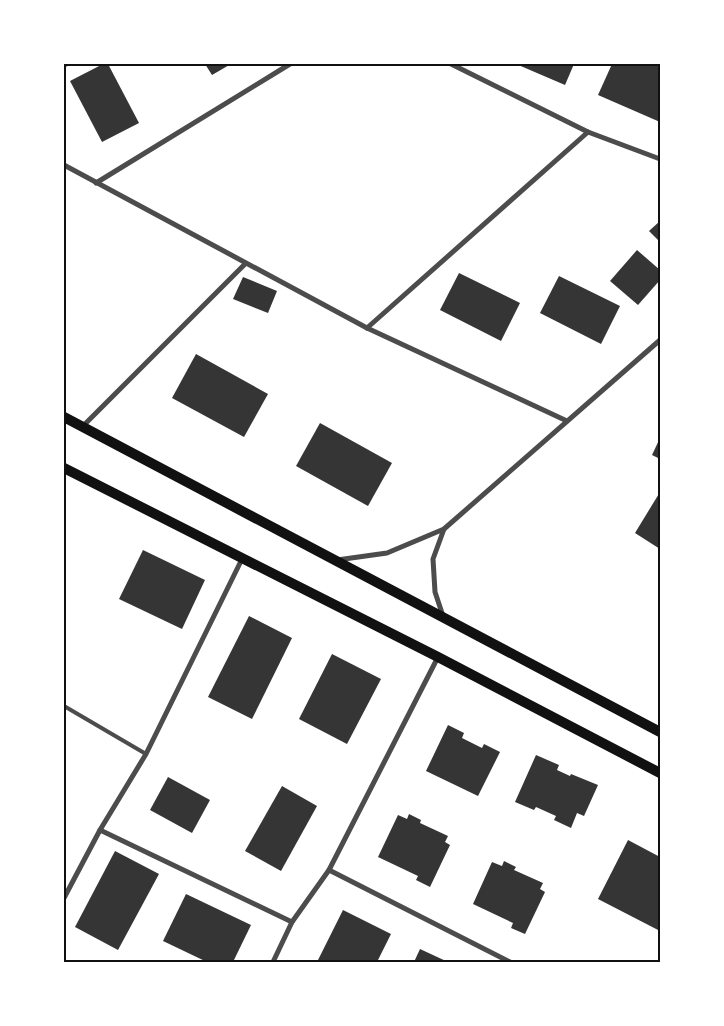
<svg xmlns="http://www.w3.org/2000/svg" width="724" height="1026" font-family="Figtree,sans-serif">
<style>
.building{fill:#353535}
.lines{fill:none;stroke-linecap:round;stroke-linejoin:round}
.service{stroke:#4c4c4c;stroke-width:4}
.minor{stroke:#4c4c4c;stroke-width:5}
.secondary{stroke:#111;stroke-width:10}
.neatline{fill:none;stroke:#111;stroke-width:2}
</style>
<rect width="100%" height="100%" fill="#fff"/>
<g class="building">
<path d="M103,64h5l31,59 -37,19 -32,-61z"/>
<path d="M205,64h26l-19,11z"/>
<path d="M516,64h58l-9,21z"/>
<path d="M612,64h48v58l-62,-27z"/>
<path d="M660,221v21l-11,-11z"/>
<path d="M637,250l23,20v10l-22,25 -28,-24z"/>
<path d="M459,273l61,30 -19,38 -61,-31z"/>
<path d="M559,276l61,30 -19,38 -61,-31z"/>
<path d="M243,277l34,14 -9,22 -35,-14z"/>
<path d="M196,354l72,40 -24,43 -72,-39z"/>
<path d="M320,423l72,40 -24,43 -72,-40z"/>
<path d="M660,438v21l-8,-4z"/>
<path d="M660,492v57l-25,-16z"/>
<path d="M143,550l62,30 -23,49 -63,-30z"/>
<path d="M249,616l43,22 -40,81 -44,-22z"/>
<path d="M332,654l49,25 -34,65 -48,-25z"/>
<path d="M448,725l16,8 -2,5 20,10 2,-4 16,8 -22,44 -52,-25z"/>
<path d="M536,755l23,10 -2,5 13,6 1,-2 27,11 -14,31 -7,-3 -6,15 -17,-8 2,-4 -20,-9 -2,3 -19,-8z"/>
<path d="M168,777l42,23 -18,33 -42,-23z"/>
<path d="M282,786l35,20 -36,65 -36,-20z"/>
<path d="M409,814l12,6 -1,3 28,13 -3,6 5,3 -20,42 -14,-7 2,-4 -40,-19 20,-42 9,4z"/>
<path d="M628,840l32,17v74l-62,-32z"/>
<path d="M115,851l44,23 -41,76 -43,-23z"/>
<path d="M504,861l12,6 -2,3 29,13 -3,6 5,3 -20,42 -14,-6 2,-5 -40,-19 19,-42 10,4z"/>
<path d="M186,894l65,31 -18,37h-26l-44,-21z"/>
<path d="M343,910l48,24 -14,28h-60z"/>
<path d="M420,949l28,13h-34z"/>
</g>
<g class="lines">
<path class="service" d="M64,706l82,48"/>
<g class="minor">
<path d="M64,65l2,-1"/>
<path d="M588,132l72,27"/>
<path d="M64,165l303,163 200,93"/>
<path d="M96,183l194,-119"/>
<path d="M367,328l221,-196 -137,-68"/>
<path d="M82,427l163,-163"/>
<path d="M337,560l50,-7 57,-24 216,-189"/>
<path d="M443,616l-8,-24 -2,-33 11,-30"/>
<path d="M100,830l192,92"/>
<path d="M329,870l181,92"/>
<path d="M64,898l36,-68 46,-76 96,-195"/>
<path d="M273,962l19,-40 37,-52 109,-213"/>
</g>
<g class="secondary">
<path d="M64,417l596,315"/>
<path d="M64,468l374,189 222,116"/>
</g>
</g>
<rect width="724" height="1026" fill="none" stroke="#ffffff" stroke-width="130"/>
<rect x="65" y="65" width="594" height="896" class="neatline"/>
</svg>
